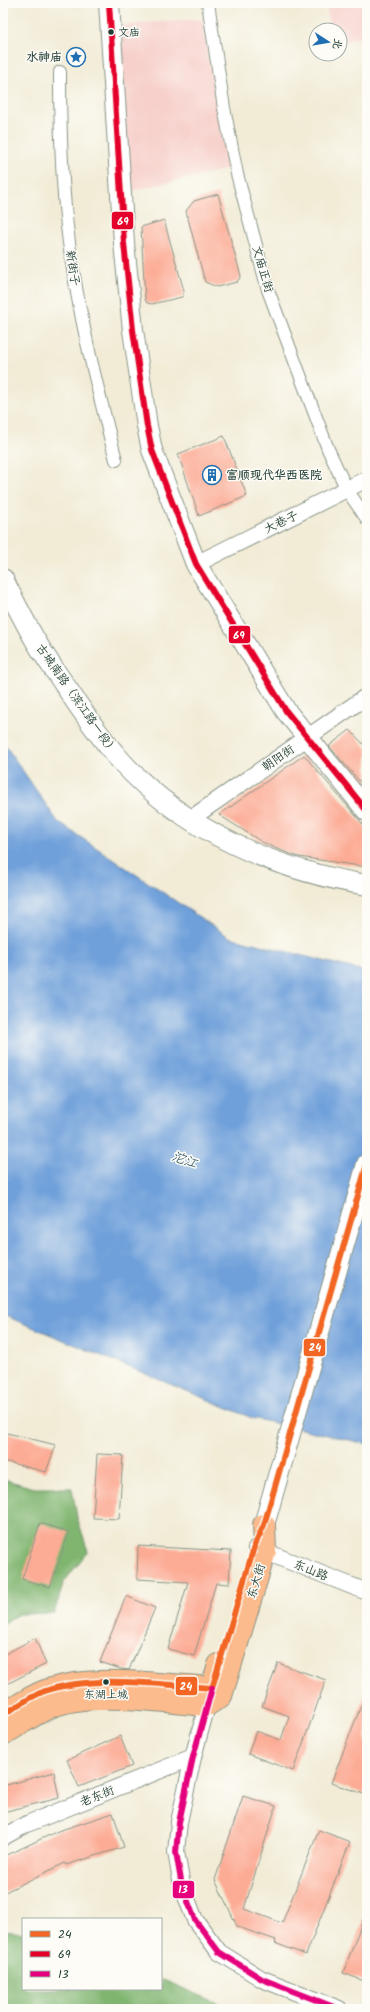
<svg xmlns="http://www.w3.org/2000/svg" width="370" height="2012" font-family="Kalam,'LXGW WenKai TC',sans-serif">
<style>
.built{fill:#f7d0cb}
.forest{fill:#80b570;stroke:#507952}
.water{fill:#70a0da;stroke:#486e87}
.building{fill:#fcac95}
.lines{fill:none;stroke-linecap:round;stroke-linejoin:round}
.pedestrian-casing{stroke:#889486;stroke-width:14}
.minor-casing{stroke:#889486;stroke-width:18}
.tertiary-casing{stroke:#889486;stroke-width:22}
.primary-casing{stroke:#889486;stroke-width:24}
.pedestrian{stroke:#fff;stroke-width:12}
.minor{stroke:#fff;stroke-width:16}
.tertiary{stroke:#fff;stroke-width:20}
.primary{stroke:#fbbb8c;stroke-width:22}
.bus-1-casing{stroke:#fdfcf7;stroke-width:9}
.bus-2-casing{stroke:#fdfcf7;stroke-width:9}
.bus-3-casing{stroke:#fdfcf7;stroke-width:9}
.bus-1{stroke:#f26522;stroke-width:6}
.bus-2{stroke:#e4002b;stroke-width:6}
.bus-3{stroke:#e5007d;stroke-width:6}
.bus-dot{fill:#1f3d34;stroke:#fdfcf7;stroke-width:1.5}
.labels{text-anchor:middle;stroke-width:3;stroke-linejoin:round;paint-order:stroke}
.bus-label{font-size:11px;fill:#1f3d34;stroke:#fdfcf7;text-anchor:start}
.poi-label{font-size:12px;font-weight:bold;fill:#1f3d34;stroke:#fdfcf7;text-anchor:end}
.street-label{font-size:12px;fill:#1f3d34;stroke:#fdfcf7}
.water-label{font-size:13px;font-style:italic;fill:#3b606e;stroke:#fdfcf7}
.line-badge{stroke:#fdfcf7;stroke-width:1.5}
.badge-label{font-size:11px;text-anchor:middle;font-weight:bold;fill:#fff}
</style>
<rect width="100%" height="100%" fill="#fdfcf7"/>
<filter id="ink" filterUnits="userSpaceOnUse"><feTurbulence type="fractalNoise" baseFrequency=".025" numOctaves="2"/><feDisplacementMap in="SourceGraphic" scale="8" xChannelSelector="R" yChannelSelector="G"/><feConvolveMatrix kernelMatrix="1 2 1 2 8 2 1 2 1" color-interpolation-filters="sRGB"/></filter>
<filter id="wash" filterUnits="userSpaceOnUse"><feTurbulence type="fractalNoise" baseFrequency=".012" numOctaves="4" result="noise"/><feDisplacementMap in="SourceGraphic" scale="16" xChannelSelector="R" yChannelSelector="G"/><feGaussianBlur stdDeviation="0.9" result="paint"/><feColorMatrix in="noise" values="0 0 0 0 0 0 0 0 0 0 0 0 0 0 0 0 0 1.4 0 .05"/><feComposite in="paint" operator="in"/></filter>
<g filter="url(#wash)">
<rect width="100%" height="100%" fill="#f2ecd7"/>
<g class="built">
<path d="M326,3h41v56l-6,-22 -21,6v-13h-10z"/>
<path d="M202,19l26,150 -99,22 -8,-166z"/>
</g>
<g class="forest">
<path d="M3,1479l31,9h38l5,29 11,34 -24,31 -10,31 -36,1 -15,10z"/>
<path d="M3,1931l20,2v56h138v-10l71,30h-229z"/>
</g>
<path class="water" d="M3,742l55,80 171,115 138,35v472l-115,-26 -249,-103z"/>
<g id="blocks">
<g class="building">
<path d="M218,194l23,82 -4,6 -20,5 -12,-5 -19,-71 8,-10z"/>
<path d="M164,220l20,71 -2,6 -30,7 -5,-1 -2,-4 -4,-72z"/>
<path d="M224,436l23,60 -48,20 -21,-62z"/>
<path d="M350,730l17,18v42l-38,-44z"/>
<path d="M304,755l63,74v38l-68,-10 -22,-8 -15,-7 -43,-27z"/>
<path d="M3,1432l53,13 -10,27 -43,-11z"/>
<path d="M97,1454l26,1 -4,64 -26,-1z"/>
<path d="M40,1523l29,9 -19,55 -28,-8z"/>
<path d="M138,1546l93,5 -2,33 -13,-1 -22,73 -26,-7 20,-67 -51,-3z"/>
<path d="M126,1596l29,12 -26,62 -8,-1 -21,-7z"/>
<path d="M35,1638l11,26 -43,22v-31z"/>
<path d="M278,1663l48,17 -33,91 -45,-17 8,-23 25,9 8,-24 -27,-10z"/>
<path d="M366,1693l1,92 -3,9 -33,-11z"/>
<path d="M120,1736l12,30 -53,21 -12,-27z"/>
<path d="M54,1772l5,26 -56,14v-26z"/>
<path d="M243,1796l33,10 -32,103 38,14 37,-93 31,12 -44,113 -31,-12 1,-3 -38,-13v1l-23,-48z"/>
<path d="M113,1813l11,34 -58,18 -1,-2 -62,30v-36l55,-26z"/>
<path d="M366,1912l1,1v69l-24,-9z"/>
</g>
</g>
</g>
<g filter="url(#ink)">
<use href="#blocks" fill-opacity="0" stroke="#889486" stroke-width="1"/>
<g class="lines">
<g class="pedestrian-casing">
<g id="pedestrian">
<path d="M208,3l16,105 13,66 31,116 60,159 19,41 20,29"/>
<path d="M60,72c0,51 1,103 7,154 9,80 29,157 49,234"/>
</g>
</g>
<g class="minor-casing">
<g id="minor">
<path d="M196,564l171,-85"/>
<path d="M189,820l178,-124"/>
<path d="M256,1548l111,44"/>
<path d="M210,1695l-17,62 -14,65 -3,30 6,34 13,34 24,32 43,27 77,30"/>
<path d="M3,1837l24,-13 166,-67"/>
</g>
</g>
<g class="tertiary-casing">
<g id="tertiary">
<path d="M109,3l15,240 9,87 14,96 5,24 44,114 90,147 81,100"/>
<path d="M3,579c10,20 20,40 31,59 11,20 26,39 38,58 15,22 31,45 49,65 63,70 154,109 246,124"/>
<path d="M264,1525l103,-361"/>
</g>
</g>
<g class="primary-casing">
<g id="primary">
<path d="M3,1715c13,-8 28,-19 42,-24 49,-17 116,-6 167,-3l7,-23"/>
<path d="M3,1734c15,-8 29,-19 45,-26 41,-19 114,-6 159,-3l14,-9 44,-145 -1,-26"/>
</g>
</g>
<use href="#pedestrian" class="pedestrian"/>
<use href="#minor" class="minor"/>
<use href="#tertiary" class="tertiary"/>
<use href="#primary" class="primary"/>
<g class="bus-1-casing">
<path id="bus-1" d="M3,1715c13,-8 28,-19 42,-24 49,-17 116,-6 167,-3l42,-141 10,-22 103,-361"/>
</g>
<g class="bus-2-casing">
<path id="bus-2" d="M109,3l15,240 9,87 14,96 5,24 44,114 90,147 81,100"/>
</g>
<g class="bus-3-casing">
<path id="bus-3" d="M212,1688l-19,69 -14,65 -3,30 6,34 13,34 24,32 43,27 77,30"/>
</g>
<use href="#bus-1" class="bus-1"/>
<use href="#bus-2" class="bus-2"/>
<use href="#bus-3" class="bus-3"/>
</g>
</g>
<defs>
<g id="sight-ring" transform="scale(1)"><circle r="9.5" fill="#fdfcf7" stroke="#1f6fb2" stroke-width="1.5"/><path d="M0-6L1.8-2.2L6-1.7L2.9 1.2L3.7 5.4L0 3.3L-3.7 5.4L-2.9 1.2L-6-1.7L-1.8-2.2Z" fill="#1f6fb2"/></g>
<g id="building-ring" transform="scale(1)"><circle r="9.5" fill="#fdfcf7" stroke="#1f6fb2" stroke-width="1.5"/><path d="M-4-6H4V6H1V3H-1V6H-4ZM-2.5-4.3h1.7v1.8h-1.7ZM.8-4.3h1.7v1.8H.8ZM-2.5-1h1.7V.8h-1.7ZM.8-1h1.7V.8H.8Z" fill="#1f6fb2"/></g>
</defs>
<g fill-rule="evenodd">
<use href="#sight-ring" x="76" y="57"/>
<use href="#building-ring" x="212" y="475"/>
</g>
<g class="bus-dot">
<circle cx="111" cy="32" r="3.5"/>
<circle cx="106" cy="1682" r="3.5"/>
</g>
<g class="labels">
<g class="bus-label">
<text x="118" y="36">文庙</text>
<text x="106" y="1698" text-anchor="middle">东湖上城</text>
</g>
<g class="poi-label">
<text x="62" y="61">水神庙</text>
<text x="226" y="479" text-anchor="start">富顺现代华西医院</text>
</g>
<g class="street-label">
<text transform="translate(73 268) rotate(81)" y="4">新街子</text>
<text transform="translate(263 269) rotate(74)" y="4">文庙正街</text>
<text transform="translate(281 522) rotate(-26)" y="4">大巷子</text>
<text transform="translate(77 699) rotate(55)" y="4">古城南路（滨江路一段）</text>
<text transform="translate(278 758) rotate(-35)" y="4">朝阳街</text>
<text transform="translate(311 1570) rotate(22)" y="4">东山路</text>
<text transform="translate(256 1581) rotate(-73)" y="4">东大街</text>
<text transform="translate(97 1796) rotate(-22)" y="4">老东街</text>
</g>
<g class="water-label">
<text transform="translate(185 1159) rotate(19)" y="5">沱江</text>
</g>
</g>
<g class="line-badge">
<rect x="111" y="211" width="23" height="19" rx="4" fill="#e4002b"/>
<rect x="228" y="625" width="23" height="19" rx="4" fill="#e4002b"/>
<rect x="303" y="1338" width="23" height="19" rx="4" fill="#f26522"/>
<rect x="175" y="1676" width="23" height="20" rx="4" fill="#f26522"/>
<rect x="172" y="1880" width="23" height="19" rx="4" fill="#e5007d"/>
</g>
<g class="badge-label">
<text x="123" y="225">69</text>
<text x="239" y="639">69</text>
<text x="315" y="1351">24</text>
<text x="186" y="1690">24</text>
<text x="183" y="1893">13</text>
</g>
<rect width="370" height="2012" fill="none" stroke="#fdfcf7" stroke-width="16"/>
<rect x="22" y="1918" width="140" height="72" fill="#fdfcf7" stroke="#a4b0a9"/>
<rect x="30" y="1931" width="20" height="6" fill="#f26522" stroke="#a4b0a9"/>
<text x="58" y="1938" font-size="12" fill="#1f3d34">24</text>
<rect x="30" y="1951" width="20" height="6" fill="#e4002b" stroke="#a4b0a9"/>
<text x="58" y="1958" font-size="12" fill="#1f3d34">69</text>
<rect x="30" y="1971" width="20" height="6" fill="#e5007d" stroke="#a4b0a9"/>
<text x="58" y="1978" font-size="12" fill="#1f3d34">13</text>
<g transform="translate(328 42) rotate(102)"><circle r="19" fill="#fdfcf7" stroke="#a4b0a9"/>
<path d="M0-3L7 15L0 10L-7 15Z" fill="#1f6fb2"/>
<text y="-6" font-size="11" font-weight="bold" text-anchor="middle" fill="#1f3d34">北</text>
</g>
</svg>
